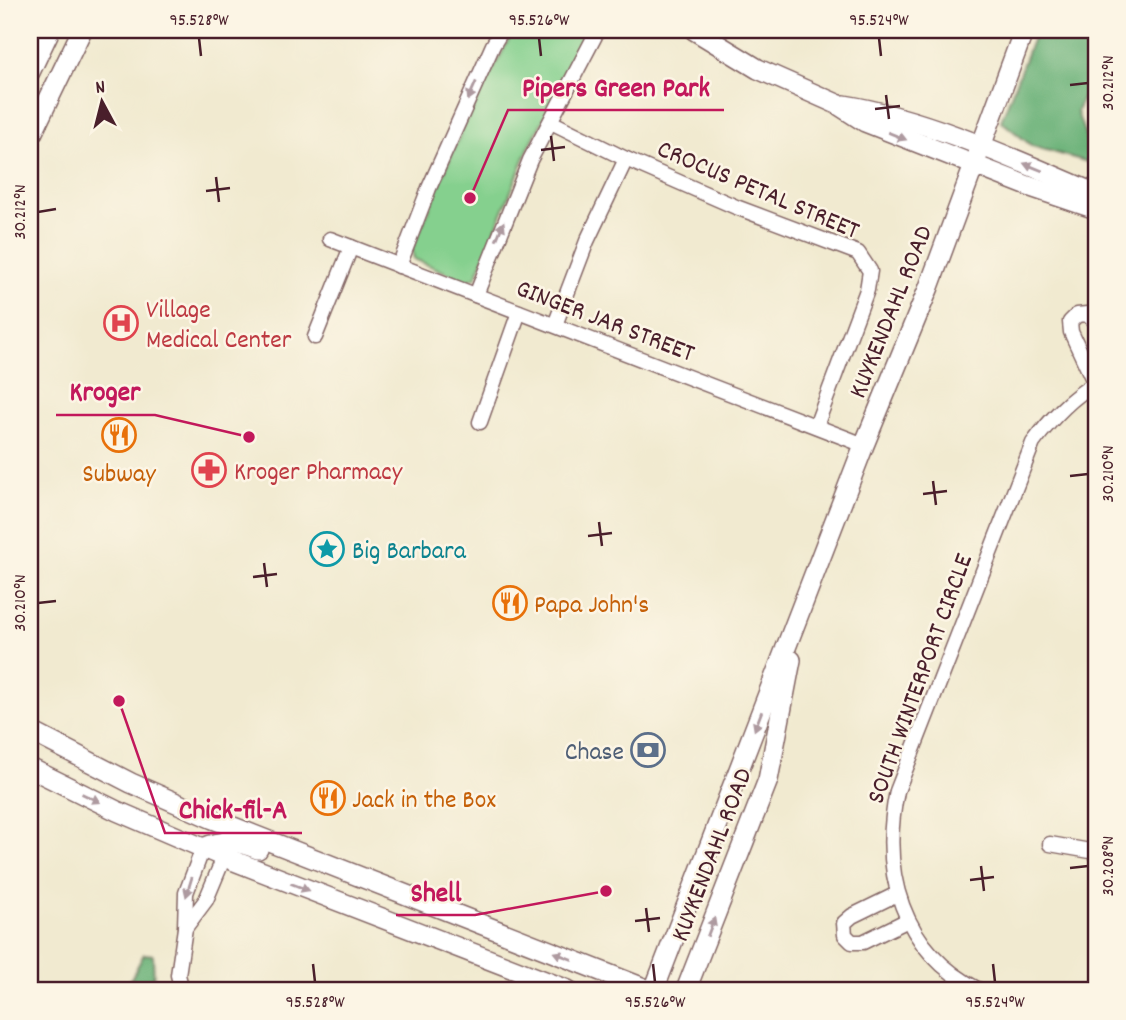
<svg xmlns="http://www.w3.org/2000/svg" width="1126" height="1020" font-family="Dekko,sans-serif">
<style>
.green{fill:#85d08e;stroke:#68785c;stroke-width:2}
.forest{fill:#6cb279;stroke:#5b6852;stroke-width:2}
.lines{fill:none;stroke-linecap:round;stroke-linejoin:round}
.street-casing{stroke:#846665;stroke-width:17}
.secondary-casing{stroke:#846665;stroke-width:22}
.street{stroke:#fff;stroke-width:14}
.secondary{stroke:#fff;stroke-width:19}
.oneway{fill:#ae9aa0}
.ticks{fill:none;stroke:#4a1f2b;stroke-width:2.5}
.labels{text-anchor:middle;stroke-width:5;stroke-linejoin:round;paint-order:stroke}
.street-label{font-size:26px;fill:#4a1f2b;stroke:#fcf5e5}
.health-label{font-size:26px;fill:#be3a42;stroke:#fcf5e5;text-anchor:start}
.food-label{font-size:26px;fill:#c56008;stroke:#fcf5e5;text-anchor:start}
.culture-label{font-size:26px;fill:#0d838f;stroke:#fcf5e5;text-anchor:start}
.service-label{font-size:26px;fill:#4e5e75;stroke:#fcf5e5;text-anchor:end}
.leader{fill:none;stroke:#c2185b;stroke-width:2.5}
.callout-dot{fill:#c2185b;stroke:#fcf5e5;stroke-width:2.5}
.callout-label{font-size:28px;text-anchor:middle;font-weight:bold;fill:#c2185b;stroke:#fcf5e5;stroke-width:5;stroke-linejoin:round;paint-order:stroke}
.neatline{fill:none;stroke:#4a1f2b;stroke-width:2.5}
.ticks-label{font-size:18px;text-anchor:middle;fill:#4a1f2b}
</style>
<rect width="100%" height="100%" fill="#fcf5e5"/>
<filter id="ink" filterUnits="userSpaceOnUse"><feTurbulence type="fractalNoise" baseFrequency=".0143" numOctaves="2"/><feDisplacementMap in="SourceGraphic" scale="14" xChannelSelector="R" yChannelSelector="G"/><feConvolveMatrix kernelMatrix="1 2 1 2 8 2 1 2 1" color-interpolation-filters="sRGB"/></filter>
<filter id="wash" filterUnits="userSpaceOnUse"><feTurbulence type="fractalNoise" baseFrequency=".00686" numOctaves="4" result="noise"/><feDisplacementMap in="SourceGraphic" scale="28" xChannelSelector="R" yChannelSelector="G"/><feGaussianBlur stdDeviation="1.57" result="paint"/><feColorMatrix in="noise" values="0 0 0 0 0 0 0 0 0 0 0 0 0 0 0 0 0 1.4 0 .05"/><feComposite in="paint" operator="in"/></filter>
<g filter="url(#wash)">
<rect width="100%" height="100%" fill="#f1ead0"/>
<path class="green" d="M514,30h76l-61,117 -53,130 -10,4 -52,-22 -2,-9 52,-125z"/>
<g class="forest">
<path d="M1036,30h60v31l-19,51 18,52 -63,-18 -31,-25z"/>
<path d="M144,954l9,1 1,28 3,7h-32z"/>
</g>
</g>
<g filter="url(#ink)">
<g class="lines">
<g class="street-casing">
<g id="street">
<path d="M551,122l75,37 110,48 122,46 12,18 -3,19 -51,136"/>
<path d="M330,239l534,206"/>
<path d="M399,266l30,-78 64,-143 9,-15"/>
<path d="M476,295l54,-135 68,-130"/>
<path d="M555,325l32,-84 39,-82"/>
<path d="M315,337l36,-90"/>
<path d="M1095,384l-24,-52 -1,-10 7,-7 10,-1 9,9"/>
<path d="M480,422l39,-110"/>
<path d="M1050,844l46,8"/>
<path d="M897,894l-45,22 -8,7 1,12 7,7h11l45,-22"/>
<path d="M185,928l21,-28 18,-43"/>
<path d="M182,990l-4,-15 7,-47 1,-35 17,-45"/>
<path d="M979,990c-78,-40 -99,-118 -82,-199l136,-348c18,-24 37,-45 63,-60"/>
</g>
</g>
<g class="secondary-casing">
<g id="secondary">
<path d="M694,30l64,39 79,35 28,18 163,64 68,23"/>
<path d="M30,72l20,-42"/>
<path d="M844,105c82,13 175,56 252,89"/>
<path d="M30,138l52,-108"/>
<path d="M30,731l101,52 82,36 436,171"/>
<path d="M30,768l87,43 107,46 344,133"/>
<path d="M203,848c21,-9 34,-7 55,1"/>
<path d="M654,990l210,-545 65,-158 95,-257"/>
<path d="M686,990l82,-210 23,-120"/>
</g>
</g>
<use href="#street" class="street"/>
<use href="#secondary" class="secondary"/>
</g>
<defs><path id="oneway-solid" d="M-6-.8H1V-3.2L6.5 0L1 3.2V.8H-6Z" transform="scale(1.75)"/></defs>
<g class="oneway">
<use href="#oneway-solid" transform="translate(472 91) rotate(114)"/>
<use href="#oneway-solid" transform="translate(897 136) rotate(22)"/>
<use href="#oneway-solid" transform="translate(1033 167) rotate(-158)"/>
<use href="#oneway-solid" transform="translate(500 231) rotate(-68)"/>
<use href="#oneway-solid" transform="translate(758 721) rotate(111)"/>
<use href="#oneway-solid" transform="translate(91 798) rotate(26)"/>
<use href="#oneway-solid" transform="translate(189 887) rotate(107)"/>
<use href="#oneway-solid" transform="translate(300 887) rotate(21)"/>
<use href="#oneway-solid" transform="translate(711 927) rotate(-69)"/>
<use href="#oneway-solid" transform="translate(563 956) rotate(-159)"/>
</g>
</g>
<path class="ticks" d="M199,38l2,18M539,38l2,18M879,38l2,18M1070,85l18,-2M886,95l3,24M875,109l25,-3M551,136l3,25M541,150l24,-3M216,177l3,25M206,191l24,-3M38,212l18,-3M1070,476l18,-2M933,481l3,24M923,494l24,-3M599,522l3,24M588,536l24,-3M264,563l3,24M253,577l24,-3M38,603l18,-2M981,866l3,25M1070,868l18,-2M970,880l24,-3M646,908l3,24M635,921l25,-3M313,964l2,18M653,964l2,18M993,964l2,18"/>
<defs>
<g id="hospital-ring" transform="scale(1.75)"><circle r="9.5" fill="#fcf5e5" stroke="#e0444e" stroke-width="1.5"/><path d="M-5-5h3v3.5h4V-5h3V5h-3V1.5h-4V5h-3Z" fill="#e0444e"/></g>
<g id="restaurant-ring" transform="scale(1.75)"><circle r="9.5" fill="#fcf5e5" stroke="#e8710a" stroke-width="1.5"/><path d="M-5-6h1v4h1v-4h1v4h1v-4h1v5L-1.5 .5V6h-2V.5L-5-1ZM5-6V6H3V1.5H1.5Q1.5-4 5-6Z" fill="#e8710a"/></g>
<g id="pharmacy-ring" transform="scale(1.75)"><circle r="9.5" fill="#fcf5e5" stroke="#e0444e" stroke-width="1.5"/><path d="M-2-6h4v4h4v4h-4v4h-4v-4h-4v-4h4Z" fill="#e0444e"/></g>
<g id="sight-ring" transform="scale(1.75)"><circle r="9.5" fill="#fcf5e5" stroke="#0f9aa8" stroke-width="1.5"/><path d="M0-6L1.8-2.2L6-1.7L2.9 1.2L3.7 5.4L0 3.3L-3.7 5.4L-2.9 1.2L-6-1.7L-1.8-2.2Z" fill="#0f9aa8"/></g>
<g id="bank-ring" transform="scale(1.75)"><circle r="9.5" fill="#fcf5e5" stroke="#5c6f8a" stroke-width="1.5"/><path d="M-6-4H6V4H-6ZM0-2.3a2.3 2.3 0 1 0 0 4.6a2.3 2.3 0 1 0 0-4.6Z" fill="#5c6f8a"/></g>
</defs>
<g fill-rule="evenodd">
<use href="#hospital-ring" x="121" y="323"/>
<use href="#restaurant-ring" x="119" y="435"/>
<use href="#pharmacy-ring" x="209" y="470"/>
<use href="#sight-ring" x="327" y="549"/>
<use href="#restaurant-ring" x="510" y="603"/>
<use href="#bank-ring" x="648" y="750"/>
<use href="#restaurant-ring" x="328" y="798"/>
</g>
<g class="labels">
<g class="street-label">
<text transform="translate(759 188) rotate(23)" y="9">CROCUS PETAL STREET</text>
<text transform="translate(889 311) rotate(-68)" y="9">KUYKENDAHL ROAD</text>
<text transform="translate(606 319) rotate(21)" y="9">GINGER JAR STREET</text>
<text transform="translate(918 678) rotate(-70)" y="9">SOUTH WINTERPORT CIRCLE</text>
<text transform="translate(710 854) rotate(-69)" y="9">KUYKENDAHL ROAD</text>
</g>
<g class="health-label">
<text x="146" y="317">Village<tspan x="146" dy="30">Medical Center</tspan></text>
<text x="234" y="479">Kroger Pharmacy</text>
</g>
<g class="food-label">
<text x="119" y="481" text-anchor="middle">Subway</text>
<text x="534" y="612">Papa John's</text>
<text x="352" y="807">Jack in the Box</text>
</g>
<g class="culture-label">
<text x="352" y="558">Big Barbara</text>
</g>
<g class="service-label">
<text x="624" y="759">Chase</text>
</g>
</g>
<path class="leader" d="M470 198L508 110H724M249 437L155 415H56M119 701L165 833H302M606 891L475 915H396"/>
<g class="callout-dot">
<circle cx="470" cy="198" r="7"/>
<circle cx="249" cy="437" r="7"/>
<circle cx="119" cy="701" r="7"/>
<circle cx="606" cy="891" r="7"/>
</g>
<g class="callout-label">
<text x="616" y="96">Pipers Green Park</text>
<text x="105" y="400">Kroger</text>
<text x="233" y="818">Chick-fil-A</text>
<text x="436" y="901">Shell</text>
</g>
<rect width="1126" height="1020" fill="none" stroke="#fcf5e5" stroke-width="77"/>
<g transform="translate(102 102) rotate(353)" stroke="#fcf5e5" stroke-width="5" paint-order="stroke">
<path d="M0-5L12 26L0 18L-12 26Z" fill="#4a1f2b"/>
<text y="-10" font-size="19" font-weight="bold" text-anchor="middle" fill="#4a1f2b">N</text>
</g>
<rect x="38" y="38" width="1050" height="944" class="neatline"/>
<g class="ticks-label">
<text x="199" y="25">95.528°W</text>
<text x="539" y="25">95.526°W</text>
<text x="879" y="25">95.524°W</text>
<text transform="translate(1107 83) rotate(-90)" y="6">30.212°N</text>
<text transform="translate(19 212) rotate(-90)" y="6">30.212°N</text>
<text transform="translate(1107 474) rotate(-90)" y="6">30.210°N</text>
<text transform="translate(19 603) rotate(-90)" y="6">30.210°N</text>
<text transform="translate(1107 866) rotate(-90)" y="6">30.208°N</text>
<text x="315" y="1007">95.528°W</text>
<text x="655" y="1007">95.526°W</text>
<text x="995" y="1007">95.524°W</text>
</g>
</svg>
